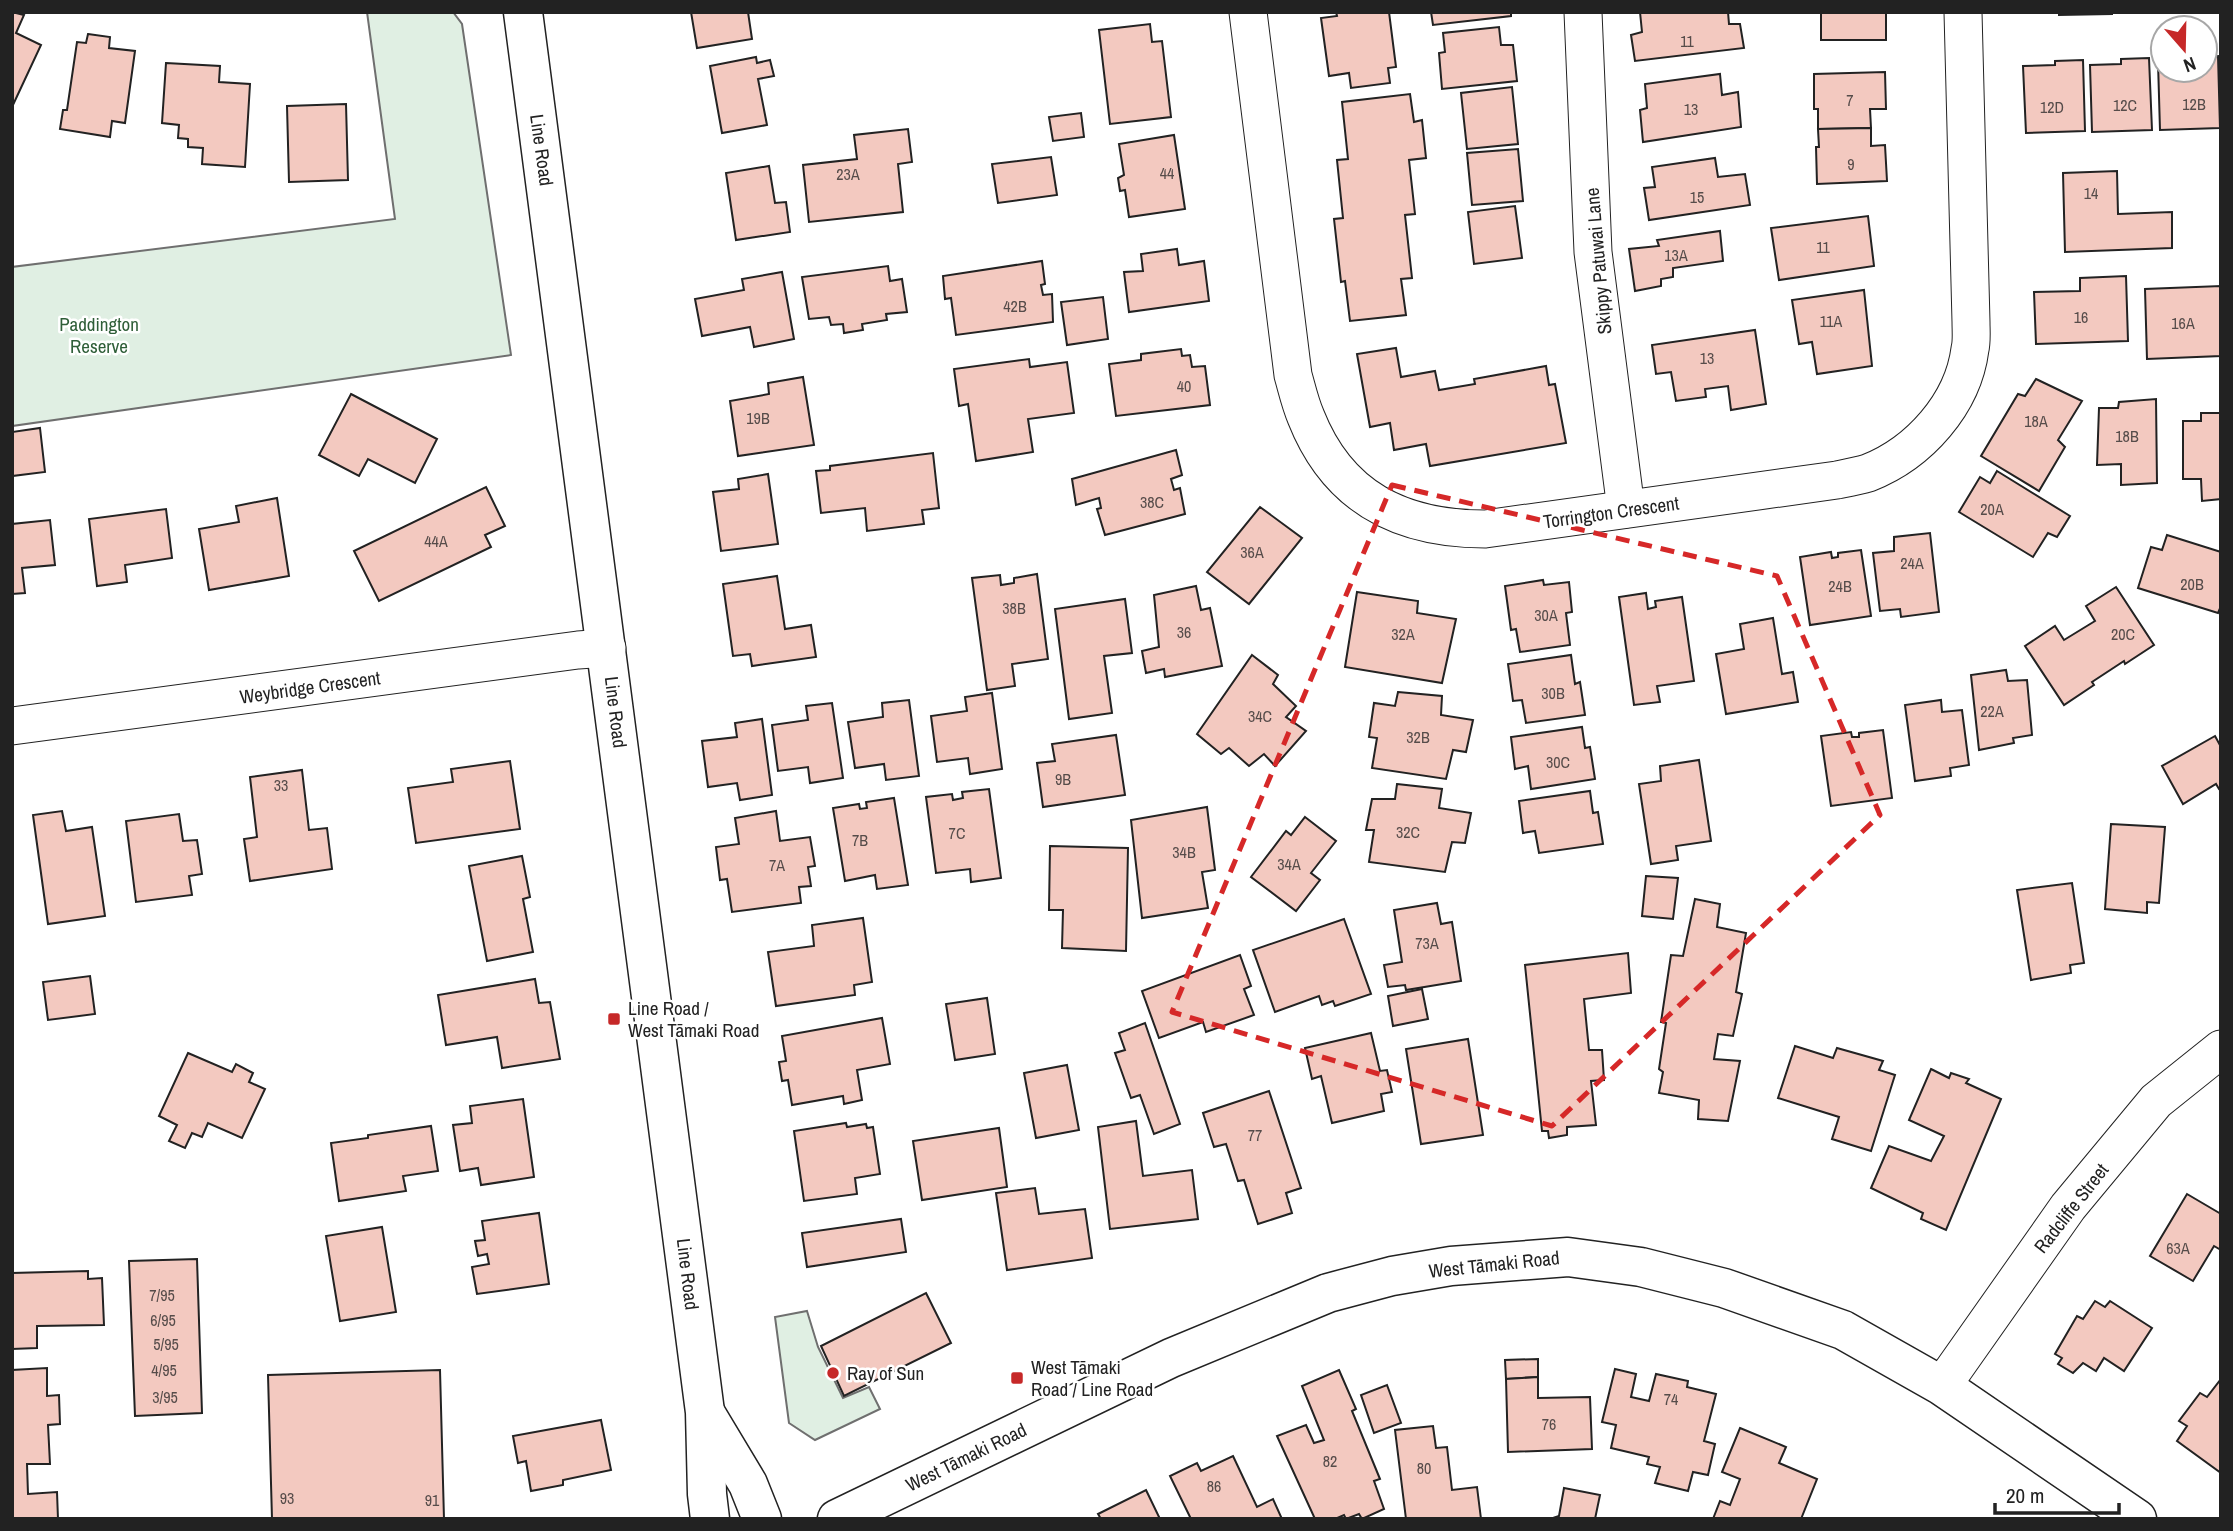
<svg xmlns="http://www.w3.org/2000/svg" width="2233" height="1531" font-family="'Archivo Narrow',sans-serif">
<style>
.green{fill:#e0efe3;stroke:#6f6f6f;stroke-width:2}
.building{fill:#f3c9c0;stroke:#222;stroke-width:2}
.lines{fill:none;stroke-linecap:round;stroke-linejoin:round}
.minor-casing{stroke:#222;stroke-width:39}
.secondary-casing{stroke:#222;stroke-width:41}
.minor{stroke:#fff;stroke-width:37}
.secondary{stroke:#fff;stroke-width:38}
.marked{fill:none;stroke:#d62828;stroke-width:5;stroke-dasharray:14 9;stroke-linejoin:round}
.poi-dot{fill:#c62828;stroke:#fff;stroke-width:2.5}
.labels{text-anchor:middle;stroke-width:5;stroke-linejoin:round;paint-order:stroke}
.number-label{font-size:16px;fill:#564c4a}
.street-label{font-size:19px;fill:#222;stroke:#fff}
.park-label{font-size:19px;fill:#2f5e38;stroke:#fff}
.poi-label{font-size:19px;fill:#222;stroke:#fff;text-anchor:start}
</style>
<rect width="100%" height="100%" fill="#fff"/>
<g class="green">
<path d="M367,12h86l9,12 49,331 -499,71v-159l383,-48z"/>
<path d="M807,1311l11,36 25,51 26,-11 11,22 -65,31 -26,-17 -14,-106z"/>
</g>
<g class="building">
<path d="M12,12l12,3 -8,18 25,12 -29,62z"/>
<path d="M691,12h57l4,27 -55,9z"/>
<path d="M1336,12h53l7,55 -8,1 2,15 -39,5 -2,-15 -20,3 -8,-58 16,-2z"/>
<path d="M1431,12h80v4l-78,9z"/>
<path d="M1640,12h88l1,12h11l4,24 -109,13 -4,-26 11,-3z"/>
<rect x="1821" y="12" width="65" height="28"/>
<path d="M2059,12h53v2l-53,1z"/>
<path d="M1150,24l2,18 10,-1 9,76 -61,7 -11,-94z"/>
<path d="M1499,27l2,18h12l4,36 -75,8 -3,-36 6,-1 -2,-19z"/>
<path d="M88,34l22,3 -1,11 26,3 -10,72 -13,-2 -2,16 -50,-8 3,-19h4l10,-68 9,1z"/>
<path d="M2218,56l2,72 -60,2 -2,-68h5v8h42v-13z"/>
<path d="M756,57l1,6 13,-3 4,16 -16,3 9,46 -45,8 -12,-67z"/>
<path d="M2149,58l3,72 -60,2 -2,-67 31,-1v-5z"/>
<path d="M2083,60l2,71 -59,2 -3,-67 32,-1v-4z"/>
<path d="M166,63l54,3 -1,16 31,2 -5,83 -43,-3 1,-16 -15,-1v-8l-10,-1 1,-13 -17,-2z"/>
<path d="M1885,72l1,37h-16l1,19 -53,1v-20h-4v-35z"/>
<path d="M1720,74l2,21 16,-3 3,35 -98,15 -3,-32 7,-2 -2,-24z"/>
<path d="M1512,87l6,57 -51,5 -6,-56z"/>
<path d="M1410,94l4,28 8,-2 4,38 -17,2 6,54 -10,1 7,63 -11,1 5,36 -56,6 -5,-40 -4,1 -7,-63 9,-1 -6,-58 11,-1 -6,-57z"/>
<path d="M346,104l2,76 -59,2 -2,-76z"/>
<path d="M1081,113l3,24 -31,4 -4,-24z"/>
<path d="M1871,128v18l14,-1 2,36 -70,3 -1,-37h3l-1,-18z"/>
<path d="M908,129l4,33 -14,2 5,48 -94,10 -6,-57 54,-6 -3,-24z"/>
<path d="M1174,135l11,74 -56,8 -4,-27 -5,1 -2,-13 6,-3 -5,-31z"/>
<path d="M1518,149l5,52 -51,4 -5,-52z"/>
<path d="M1051,157l6,38 -59,8 -6,-39z"/>
<path d="M1715,158l3,19 27,-3 5,31 -101,15 -5,-32 11,-1 -3,-20z"/>
<path d="M769,166l6,37 11,-1 4,30 -54,8 -10,-67z"/>
<path d="M2117,171l1,43 54,-2v36l-107,4 -2,-79z"/>
<path d="M1515,206l7,52 -48,6 -6,-52z"/>
<path d="M1868,216l6,50 -95,14 -8,-52z"/>
<path d="M1720,231l3,30 -50,7v9l-12,2v7l-26,5 -6,-42 30,-3 -2,-6z"/>
<path d="M1177,249l2,16 25,-4 5,40 -80,11 -5,-40 19,-1 -2,-17z"/>
<path d="M1042,261l3,23 -4,1 2,10 9,-1 1,28 -97,13 -5,-37 -6,1 -2,-23z"/>
<path d="M888,266l2,15 12,-2 5,33 -21,2 1,6 -25,4 1,6 -19,3 -1,-9 -12,1 -2,-8 -20,2 -7,-42z"/>
<path d="M782,272l12,67 -40,8 -4,-20 -48,9 -7,-37 49,-9 -2,-11z"/>
<path d="M2126,276l2,65 -92,3 -2,-52 46,-1v-13z"/>
<path d="M2221,286v70l-74,3 -2,-70z"/>
<path d="M1864,290l8,76 -55,8 -5,-32 -13,2 -7,-44z"/>
<path d="M1103,297l5,42 -41,6 -6,-43z"/>
<path d="M1755,330l11,74 -35,6 -3,-24 -23,3 1,8 -30,4 -5,-29 -15,2 -4,-29z"/>
<path d="M1396,348l5,29 34,-6 4,19 36,-6 -1,-5 72,-13 3,19 6,-1 11,59 -136,23 -4,-22 -32,6 -4,-27 -20,4 -13,-73z"/>
<path d="M1181,349l1,7 8,-1 2,12 13,-1 5,39 -94,11 -7,-52 32,-4v-6z"/>
<path d="M1029,359l1,8 37,-5 7,51 -46,6 5,33 -57,9 -8,-57 -9,2 -5,-37z"/>
<path d="M803,377l11,68 -76,11 -8,-55 39,-7 -1,-11z"/>
<path d="M2036,379l46,22 -24,39 7,7 -26,44 -58,-35 37,-62 7,2z"/>
<path d="M351,394l86,45 -22,44 -47,-24 -9,17 -40,-21z"/>
<path d="M2156,399l1,84 -36,2v-21l-24,1 2,-57h19l1,-6z"/>
<path d="M2201,413h20v86l-19,2 -1,-22h-18v-58h18z"/>
<path d="M40,428l5,44 -33,4v-44z"/>
<path d="M1176,450l6,25 -11,4 3,11 6,-2 5,26 -80,21 -8,-26 4,-1 -2,-10 -23,7 -4,-26z"/>
<path d="M933,453l6,55 -17,2 2,14 -57,7 -2,-23 -44,5 -5,-42 14,-1v-4z"/>
<path d="M1997,471l73,45 -13,21 -9,-4 -15,24 -74,-45 21,-35 10,6z"/>
<path d="M768,474l10,70 -57,7 -8,-59 26,-3 -1,-10z"/>
<path d="M486,487l19,39 -20,9 6,12 -112,54 -25,-50z"/>
<path d="M277,498l12,78 -80,14 -10,-61 40,-7 -3,-16z"/>
<path d="M1260,507l42,31 -53,66 -42,-32z"/>
<path d="M166,509l6,49 -47,7 2,17 -30,4 -8,-67z"/>
<path d="M50,520l5,45 -33,3 3,25 -13,1v-70z"/>
<path d="M1930,533l9,79 -38,5 -1,-8 -20,2 -7,-58 21,-2v-14z"/>
<path d="M2167,535l54,17v54l-3,7 -80,-25 13,-41 11,3z"/>
<path d="M1861,550l10,66 -61,9 -10,-68 31,-5 1,6 6,-1v-4z"/>
<path d="M1037,574l11,85 -36,5 3,22 -28,4 -15,-112 28,-3 1,10 13,-2v-5z"/>
<path d="M777,576l8,53 26,-4 5,32 -64,9 -2,-12 -17,2 -10,-72z"/>
<path d="M1543,580l1,5 25,-3 3,30 -6,1 4,32 -50,7 -4,-23 -5,1 -6,-44z"/>
<path d="M1196,586l5,24 9,-2 12,58 -57,11 -1,-8 -18,4 -4,-22 17,-4 -5,-52z"/>
<path d="M2116,587l38,58 -29,19 -1,-3 -32,21 2,3 -30,20 -39,-59 30,-20 9,14 31,-19 -9,-15z"/>
<path d="M1357,592l61,9 -1,12 39,6 -14,64 -97,-16z"/>
<path d="M1646,593l2,16 8,-2 -1,-6 27,-4 12,84 -37,5 3,16 -26,3 -15,-108z"/>
<path d="M1125,599l7,54 -28,3 8,57 -43,6 -14,-110z"/>
<path d="M1773,618l9,56 11,-2 5,30 -72,12 -10,-60 28,-5 -4,-25z"/>
<path d="M1252,655l26,20 -5,9 23,22 -10,11 20,14 -31,35 -11,-12 -15,12 -20,-18 -8,6 -24,-20z"/>
<path d="M1571,655l4,29 5,-2 5,33 -59,8 -4,-23 -9,1 -5,-37z"/>
<path d="M2006,670l2,11 19,-1 5,55 -19,3 1,5 -35,7 -8,-75z"/>
<path d="M1398,692l44,4 -1,19 32,5 -7,32 -13,-2 -7,29 -74,-11 5,-30 -8,-1 5,-34 21,3z"/>
<path d="M992,693l10,76 -32,5 -2,-16 -31,4 -6,-46 36,-5 -2,-14z"/>
<path d="M909,700l10,76 -33,4 -2,-16 -29,4 -7,-46 35,-5 -1,-14z"/>
<path d="M1941,700l1,12 20,-2 7,55 -19,3 1,8 -36,5 -10,-76z"/>
<path d="M832,703l11,75 -33,5 -2,-16 -30,4 -6,-46 36,-5 -2,-14z"/>
<path d="M762,719l10,76 -32,5 -3,-17 -29,4 -6,-46 35,-4 -2,-14z"/>
<path d="M1582,727l3,21 5,-1 5,32 -64,10 -3,-23 -13,3 -4,-32z"/>
<path d="M1883,730l9,68 -61,8 -10,-70 30,-4 1,5h7v-4z"/>
<path d="M1116,735l9,60 -82,12 -6,-44 18,-2 -3,-17z"/>
<path d="M2215,736l6,11v41l-2,1 -3,-5 -33,20 -21,-38z"/>
<path d="M1699,760l12,81 -35,5 2,14 -27,4 -12,-80 22,-3 -1,-15z"/>
<path d="M510,761l10,68 -104,14 -8,-55 45,-6 -2,-13z"/>
<path d="M302,770l7,60 18,-2 5,41 -82,12 -6,-42 13,-2 -7,-60z"/>
<path d="M1397,784l45,5 -3,19 32,5 -6,30 -13,-1 -7,30 -76,-10 5,-32h-8l6,-31h23z"/>
<path d="M989,789l12,89 -30,4 -1,-13 -34,4 -10,-76 26,-3 1,6 10,-2 -1,-6z"/>
<path d="M1590,791l3,22 5,-1 5,32 -64,9 -4,-22 -12,2 -4,-32z"/>
<path d="M894,798l14,87 -31,4 -2,-14 -30,6 -12,-73 26,-4 1,5 7,-1 -1,-6z"/>
<path d="M1207,807l8,63 -13,2 6,36 -66,10 -11,-98z"/>
<path d="M62,811l4,20 26,-4 13,89 -57,8 -15,-109z"/>
<path d="M776,811l4,30 30,-4 5,29 -7,1 3,19 -12,1 2,16 -69,9 -5,-33 -7,1 -4,-33 23,-3 -4,-26z"/>
<path d="M179,814l4,27 14,-1 5,34 -13,2 3,19 -56,7 -10,-81z"/>
<path d="M1305,817l31,24 -25,32 9,7 -24,31 -45,-34 35,-46 5,4z"/>
<path d="M2111,824l54,3 -6,76 -12,-1v11l-42,-4z"/>
<path d="M1050,846l78,2 -2,103 -64,-3 1,-38h-14z"/>
<path d="M522,856l8,41 -7,2 10,53 -46,9 -18,-95z"/>
<path d="M1646,876l32,2 -5,41 -31,-3z"/>
<path d="M2072,883l12,80 -14,2 1,8 -40,7 -14,-90z"/>
<path d="M1695,899l25,5 -3,23 29,6 -10,59 6,2 -9,42 -15,-2 -4,25 26,2 -12,60 -30,-2 1,-19 -40,-7 4,-21 -4,-3 7,-46 -5,-1 10,-67 12,1z"/>
<path d="M1437,903l4,21 11,-2 9,59 -55,9 -1,-5 -17,2 -4,-22 18,-3 -8,-52z"/>
<path d="M863,918l9,64 -18,3 1,10 -79,11 -8,-54 46,-6 -2,-21z"/>
<path d="M1344,919l27,75 -36,12 -2,-5 -11,4 -3,-9 -44,16 -22,-62z"/>
<path d="M1628,953l3,40 -47,6 5,51h13l2,30 -13,1 5,44 -29,2v8l-18,3 -1,-7h-6l-17,-166z"/>
<path d="M1240,955l11,31 -7,3 10,26 -48,17 -3,-10 -44,16 -17,-47z"/>
<path d="M90,976l5,38 -47,6 -5,-38z"/>
<path d="M535,979l4,24 11,-1 10,57 -58,9 -5,-31 -51,8 -8,-50z"/>
<path d="M1422,989l6,30 -35,7 -5,-30z"/>
<path d="M987,998l8,56 -40,6 -9,-56z"/>
<path d="M882,1018l8,46 -33,6 5,30 -18,4 -1,-8 -51,9 -4,-25 -6,1 -3,-19 7,-1 -4,-25z"/>
<path d="M1145,1023l35,101 -26,10 -14,-39 -9,3 -16,-45 10,-3 -6,-17z"/>
<path d="M1371,1033l9,38 7,-1 5,22 -11,2 3,17 -52,12 -11,-47 -9,3 -7,-31z"/>
<path d="M1468,1039l15,96 -62,9 -15,-95z"/>
<path d="M1795,1046l38,12 4,-10 46,13 -4,9 16,5 -24,76 -39,-12 7,-22 -61,-19z"/>
<path d="M188,1053l44,19 4,-8 17,9 -4,9 16,7 -23,49 -34,-15 -6,14 -10,-4 -7,15 -16,-7 8,-16 -18,-9z"/>
<path d="M1067,1065l12,65 -43,8 -12,-65z"/>
<path d="M1931,1069l18,9 2,-5 18,6 -3,4 35,16 -55,131 -25,-11 2,-6 -52,-25 18,-42 42,15 13,-25 -35,-16z"/>
<path d="M1269,1091l32,97 -15,5 6,20 -34,11 -14,-44 -6,1 -12,-37 -12,3 -11,-34z"/>
<path d="M523,1099l11,78 -53,8 -3,-17 -18,3 -7,-46 19,-2 -2,-17z"/>
<path d="M1136,1121l7,55 49,-6 6,49 -88,10 -12,-102z"/>
<path d="M846,1123l1,4 19,-3 1,4 6,-1 7,47 -25,4 2,16 -53,7 -10,-70z"/>
<path d="M431,1126l7,45 -35,5 3,15 -67,10 -8,-58 37,-5v-3z"/>
<path d="M999,1128l8,59 -85,13 -9,-59z"/>
<path d="M1035,1188l4,26 46,-5 7,49 -85,12 -11,-77z"/>
<path d="M2187,1194l34,20v36l-7,-4 -21,35 -43,-25z"/>
<path d="M539,1213l10,71 -72,10 -5,-27 17,-3 -2,-10 -9,2 -3,-15 10,-1 -3,-19z"/>
<path d="M901,1219l5,33 -99,15 -5,-34z"/>
<path d="M382,1227l14,85 -56,9 -14,-85z"/>
<path d="M197,1259l5,154 -67,3 -6,-155z"/>
<path d="M88,1271v8l14,-1 2,47 -67,1v22l-25,1v-76z"/>
<path d="M926,1293l25,50 -107,53 -23,-50z"/>
<path d="M2095,1301l10,6 5,-6 42,27 -28,43 -20,-13 -8,13 -13,-8 -10,10 -15,-9 4,-6 -7,-4 22,-38 6,3z"/>
<path d="M1538,1359v18l-32,2 -1,-19z"/>
<path d="M47,1368v28l12,-1 1,29 -12,1 2,39h-23l1,30 29,-2 1,27h-46v-149z"/>
<path d="M1615,1369l21,5 -5,23 18,4 7,-27 32,7 -1,6 29,7 -12,47 11,3 -7,31 -15,-3 -5,19 -33,-8 5,-16 -13,-3 2,-7 -38,-9 5,-23 -14,-3z"/>
<path d="M440,1370l4,149h-172l-4,-144z"/>
<path d="M1339,1370l17,39 -4,2 28,68 -6,2 10,28 -22,10 -3,-5 -13,5 -2,-4 -9,4h-20l-38,-83 29,-11 8,18 10,-3 -22,-54z"/>
<path d="M1538,1377v21l52,-1 2,52 -84,3 -2,-73z"/>
<path d="M2221,1379v94l-44,-32 10,-15 -8,-5 21,-28 7,4z"/>
<path d="M1387,1385l14,38 -27,10 -13,-38z"/>
<path d="M601,1420l10,50 -48,10v5l-32,6 -5,-30 -8,2 -5,-27z"/>
<path d="M1433,1426l3,22 11,-1 5,43 25,-3 4,32h-75l-11,-89z"/>
<path d="M1740,1428l46,19 -7,16 38,16 -16,40h-88l7,-18 10,4 10,-26 -18,-7z"/>
<path d="M1233,1456l24,51 16,-8 9,20h-91l-21,-43 27,-13 4,8z"/>
<path d="M1564,1488l36,7 -5,24h-45l9,-3z"/>
<path d="M1146,1490l14,29h-59l-3,-5z"/>
</g>
<g class="lines">
<g class="minor-casing">
<g id="minor">
<path d="M1248,12l45,363c4,14 7,28 13,42 32,81 95,112 179,112l352,-49c10,-2 21,-4 31,-7 51,-20 95,-69 102,-124 2,-8 1,-18 1,-27l-8,-310"/>
<path d="M1583,12l10,240 33,257"/>
<path d="M12,726l566,-76 29,-2"/>
<path d="M1942,1386l126,-179 88,-106 65,-52"/>
</g>
</g>
<g class="secondary-casing">
<g id="secondary">
<path d="M523,12l182,1400 2,82 3,25"/>
<path d="M706,1414l42,70 14,35"/>
<path d="M837,1519l334,-161 157,-65 64,-17 59,-10 117,-9 73,10 83,21 119,42 99,56 195,133"/>
</g>
</g>
<use href="#minor" class="minor"/>
<use href="#secondary" class="secondary"/>
</g>
<path class="marked" d="M1392,485l385,91 103,239 -328,311 -380,-114z"/>
<g class="poi-dot">
<rect x="607" y="1012" width="14" height="14" rx="3.5"/>
<circle cx="833" cy="1373" r="7"/>
<rect x="1010" y="1371" width="14" height="14" rx="3.5"/>
</g>
<g class="labels">
<g class="number-label">
<text x="1687" y="47">11</text>
<text x="1850" y="106">7</text>
<text x="2194" y="110">12B</text>
<text x="2125" y="111">12C</text>
<text x="2052" y="113">12D</text>
<text x="1691" y="115">13</text>
<text x="1851" y="170">9</text>
<text x="1167" y="179">44</text>
<text x="848" y="180">23A</text>
<text x="2091" y="199">14</text>
<text x="1697" y="203">15</text>
<text x="1823" y="253">11</text>
<text x="1676" y="261">13A</text>
<text x="1015" y="312">42B</text>
<text x="2081" y="323">16</text>
<text x="1831" y="327">11A</text>
<text x="2183" y="329">16A</text>
<text x="1707" y="364">13</text>
<text x="1184" y="392">40</text>
<text x="758" y="424">19B</text>
<text x="2036" y="427">18A</text>
<text x="2127" y="442">18B</text>
<text x="1152" y="508">38C</text>
<text x="1992" y="515">20A</text>
<text x="436" y="547">44A</text>
<text x="1252" y="558">36A</text>
<text x="1912" y="569">24A</text>
<text x="2192" y="590">20B</text>
<text x="1840" y="592">24B</text>
<text x="1014" y="614">38B</text>
<text x="1546" y="621">30A</text>
<text x="1184" y="638">36</text>
<text x="1403" y="640">32A</text>
<text x="2123" y="640">20C</text>
<text x="1553" y="699">30B</text>
<text x="1992" y="717">22A</text>
<text x="1260" y="722">34C</text>
<text x="1418" y="743">32B</text>
<text x="1558" y="768">30C</text>
<text x="1063" y="785">9B</text>
<text x="281" y="791">33</text>
<text x="1408" y="838">32C</text>
<text x="957" y="839">7C</text>
<text x="860" y="846">7B</text>
<text x="1184" y="858">34B</text>
<text x="1289" y="870">34A</text>
<text x="777" y="871">7A</text>
<text x="1427" y="949">73A</text>
<text x="1255" y="1141">77</text>
<text x="2178" y="1254">63A</text>
<text x="162" y="1301">7/95</text>
<text x="163" y="1326">6/95</text>
<text x="166" y="1350">5/95</text>
<text x="164" y="1376">4/95</text>
<text x="165" y="1403">3/95</text>
<text x="1671" y="1405">74</text>
<text x="1549" y="1430">76</text>
<text x="1330" y="1467">82</text>
<text x="1424" y="1474">80</text>
<text x="1214" y="1492">86</text>
<text x="287" y="1504">93</text>
<text x="432" y="1506">91</text>
</g>
<g class="street-label">
<text transform="translate(542 150) rotate(82)" y="7">Line Road</text>
<text transform="translate(1598 261) rotate(-95)" y="7">Skippy Patuwai Lane</text>
<text transform="translate(1611 512) rotate(-8)" y="7">Torrington Crescent</text>
<text transform="translate(310 687) rotate(-8)" y="7">Weybridge Crescent</text>
<text transform="translate(616 712) rotate(83)" y="7">Line Road</text>
<text transform="translate(2071 1208) rotate(-52)" y="7">Radcliffe Street</text>
<text transform="translate(1494 1264) rotate(-6)" y="7">West Tāmaki Road</text>
<text transform="translate(688 1274) rotate(83)" y="7">Line Road</text>
<text transform="translate(966 1457) rotate(-26)" y="7">West Tāmaki Road</text>
</g>
<g class="park-label">
<text x="99" y="331">Paddington<tspan x="99" dy="22">Reserve</tspan></text>
</g>
<g class="poi-label">
<text x="628" y="1015">Line Road /<tspan x="628" dy="22">West Tāmaki Road</tspan></text>
<text x="1031" y="1374">West Tāmaki<tspan x="1031" dy="22">Road / Line Road</tspan></text>
<text x="847" y="1380">Ray of Sun</text>
</g>
</g>
<rect width="2233" height="1531" fill="none" stroke="#222222" stroke-width="28"/>
<g transform="translate(2184 49) rotate(160)"><circle r="33" fill="#ffffff" stroke="#a7a7a7" stroke-width="2"/>
<path d="M0-5L12 26L0 18L-12 26Z" fill="#c62828"/>
<text y="-10" font-size="19" font-weight="bold" text-anchor="middle" fill="#222222">N</text>
</g>
<path d="M1995 1503v10h124v-10" fill="none" stroke="#222222" stroke-width="3.5"/>
<text x="2006" y="1503" font-size="21" fill="#222222" stroke="#ffffff" stroke-width="5" paint-order="stroke">20 m</text>
</svg>
